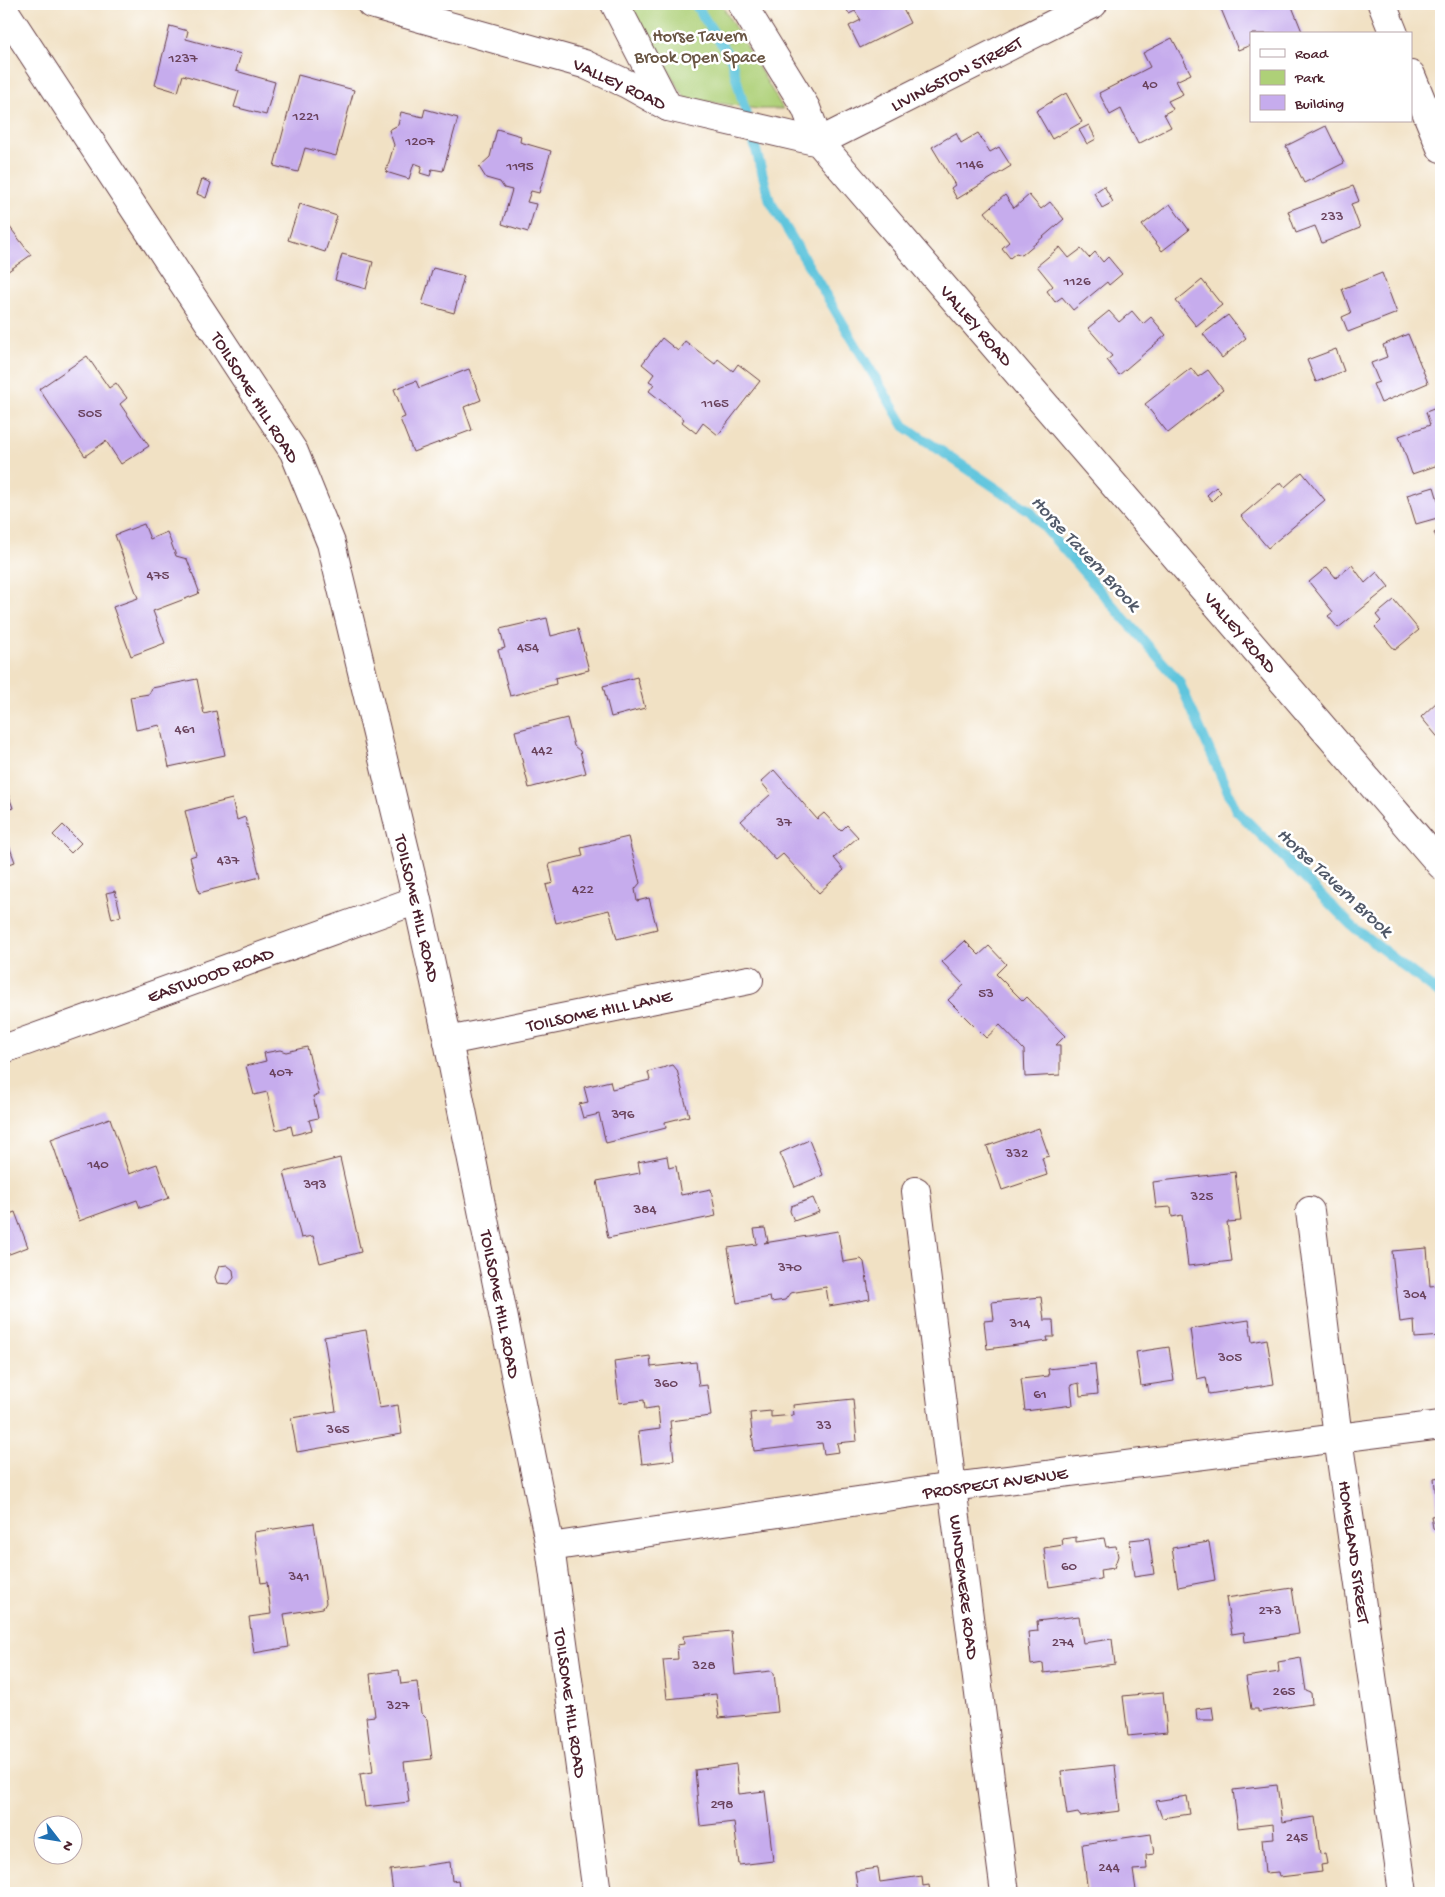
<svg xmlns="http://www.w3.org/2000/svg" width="1445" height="1897" font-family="'Gochi Hand',sans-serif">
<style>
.green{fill:#aed078;stroke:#7c7852}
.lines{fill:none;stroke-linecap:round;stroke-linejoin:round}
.stream{stroke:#5fc5dd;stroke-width:10}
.building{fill:#c6aced}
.street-casing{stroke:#633c42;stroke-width:30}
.street{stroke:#fff;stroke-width:28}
.labels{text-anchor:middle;stroke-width:5;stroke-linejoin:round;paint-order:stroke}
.number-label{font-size:15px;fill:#69425c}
.park-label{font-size:18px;fill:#685442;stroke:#fff}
.street-label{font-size:18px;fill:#4a1f2b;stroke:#fff}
.water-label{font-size:19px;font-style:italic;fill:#515969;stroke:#fff}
</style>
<rect width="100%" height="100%" fill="#fff"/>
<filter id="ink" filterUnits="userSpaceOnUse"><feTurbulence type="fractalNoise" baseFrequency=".02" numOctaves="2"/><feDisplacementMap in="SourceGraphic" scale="10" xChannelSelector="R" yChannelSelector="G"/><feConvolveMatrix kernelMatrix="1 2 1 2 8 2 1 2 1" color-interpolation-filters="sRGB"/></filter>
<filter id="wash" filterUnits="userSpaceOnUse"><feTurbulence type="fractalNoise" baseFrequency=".0096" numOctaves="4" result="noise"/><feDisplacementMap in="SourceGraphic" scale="20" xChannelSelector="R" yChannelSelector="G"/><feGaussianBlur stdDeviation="1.12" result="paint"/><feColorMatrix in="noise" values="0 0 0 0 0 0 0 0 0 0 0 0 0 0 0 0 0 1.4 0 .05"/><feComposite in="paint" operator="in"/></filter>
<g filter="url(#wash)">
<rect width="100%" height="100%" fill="#f1e1c4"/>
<path class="green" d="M629,4h92l62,105h-25l-73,-11z"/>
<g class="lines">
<path class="stream" d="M695,4l36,55 39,142 134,225 126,85 149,170 57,129 115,115 90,70"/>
</g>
<g id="blocks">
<g class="building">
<path d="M844,4h64l-6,3 8,16 -50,25 -11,-22 12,-6 -6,-9 -6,3z"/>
<path d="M1235,4h56l12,30h-52v11l-13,5 -17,-41z"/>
<path d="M170,26l18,5 -2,8 55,15 -5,17 39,11 -9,33 -32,-8 5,-16 -56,-16 -5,17 -23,-7z"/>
<path d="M1172,38l19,36 -15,7 7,13 -15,7 5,8 -9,5 7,13 -33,17 -17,-35 -11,6 -11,-22 51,-26 -7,-14z"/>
<path d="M298,75l56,15 -18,66 -31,-8 -7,24 -24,-6z"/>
<path d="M1066,93l16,29 -30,17 -16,-28z"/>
<path d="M425,109l33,9 -15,53 -11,-2 -2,7 -10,-3 2,-7 -8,-3 -5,16 -23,-7 8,-27 -5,-15 9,-5 3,-13 22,5z"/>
<path d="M1089,125l7,14 -9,5 -8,-14z"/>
<path d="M1326,126l18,37 -40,20 -18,-37z"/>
<path d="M497,129l24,7 -1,6 31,9 -12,42 -8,-2 -4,11 9,2 -8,28 -26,-8 10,-34 -8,-2 -4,-6 -14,-4 -7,-11 11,-10z"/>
<path d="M956,133l5,10 17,-10 12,19 9,-5 12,19 -54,33 -6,-11 4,-3 -23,-38z"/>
<path d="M202,179l9,4 -5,15 -9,-4z"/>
<path d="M1104,186l9,16 -11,6 -8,-15z"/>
<path d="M1353,186l6,15 -8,3 9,24 -38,15 -7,-17 -19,7 -8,-22z"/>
<path d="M1005,195l9,13 15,-13 12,14 9,-7 14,17 -42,36 -6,-2 -6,5 -8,-10 7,-6 -24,-30z"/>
<path d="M300,204l37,12 -12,36 -37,-12z"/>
<path d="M1170,204l19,26 -27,21 -20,-26z"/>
<path d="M9,226l22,29 -27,19v-45z"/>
<path d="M1060,247l9,11 12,-9 8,9 6,-6 8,10 5,-5 14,17 -13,11 -2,-3 -34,28 -11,-13 -7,5 -8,-11 6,-5 -16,-20z"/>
<path d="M342,254l31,8 -7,27 -31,-9z"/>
<path d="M433,268l31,8 -10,37 -32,-9z"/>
<path d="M1382,273l15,40 -49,19 -6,-15 9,-4 -9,-24z"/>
<path d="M1202,280l20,25 -26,21 -20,-25z"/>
<path d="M1109,311l10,11 13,-11 11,13 8,-7 15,18 -47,40 -12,-15 5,-4 -24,-28z"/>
<path d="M1228,315l18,23 -24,20 -19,-24z"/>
<path d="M1408,334l20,49 -47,20 -8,-19 6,-2 -8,-19 16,-6 -4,-12z"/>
<path d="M662,338l16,13 7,-10 30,23 3,-5 15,12 5,-7 22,17 -42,54 -15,-12 -7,10 -14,-11 2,-3 -35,-28 5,-7 -5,-3 5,-7 -12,-10z"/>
<path d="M1336,349l8,22 -28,11 -9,-22z"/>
<path d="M87,356l22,32 7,-5 11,15 -7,6 29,42 -28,18 -15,-23 -21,15 -46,-67z"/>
<path d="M1191,368l7,9 10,-7 15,20 -55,43 -23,-29z"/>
<path d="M469,369l12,31 -17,7 8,23 -59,22 -13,-33 5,-2 -11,-28 22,-8 3,7z"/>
<path d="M1441,406v58l-29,10 -13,-38 31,-11 -4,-13z"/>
<path d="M1302,472l23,28 -57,48 -27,-32 40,-34 4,5z"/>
<path d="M1216,487l5,5 -9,9 -5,-6z"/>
<path d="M1434,487l7,23v7l-25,7 -9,-29z"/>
<path d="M144,524l6,15 17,-7 9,24 11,3 12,32 -1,3 -45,17 12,32 -34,13 -18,-49 25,-9 -23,-63z"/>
<path d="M1441,528v17l-7,-12z"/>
<path d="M1352,565l13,18 12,-11 12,15 -51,41 -10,-12 5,-4 -24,-30 18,-15 9,11z"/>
<path d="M1394,600l25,30 -24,20 -20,-23 6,-6 -5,-6z"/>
<path d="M547,618l4,18 27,-7 11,41 -34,8 1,6 -46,12 -12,-46 7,-2 -5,-19z"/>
<path d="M637,677l8,31 -34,9 -8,-31z"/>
<path d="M197,679l7,35 12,-3 9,44 -56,12 -9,-42 -24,5 -6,-33 19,-3 3,-6z"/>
<path d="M1439,700l2,2v39l-20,-24z"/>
<path d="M567,718l7,28 6,5 6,22 -57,15 -14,-57z"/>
<path d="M774,770l43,49 7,-6 17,18 6,-6 11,12 -24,21 10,12 -25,23 -36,-39 -7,6 -35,-39 30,-27 -10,-12z"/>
<path d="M4,782l9,26 -9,3z"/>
<path d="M232,799l5,21 8,-3 15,60 -61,16 -9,-36 6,-2 -11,-44z"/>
<path d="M63,825l18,18 -10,10 -18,-18z"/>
<path d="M4,832l11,30 -11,4z"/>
<path d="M628,837l12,46 -5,6 2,12 12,-3 8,31 -40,10 -8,-29 -53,13 -10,-38 7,-2 -4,-19 34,-8 -2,-8z"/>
<path d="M115,891l6,25 -9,3 -6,-26z"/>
<path d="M965,941l14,14 10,-9 17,18 -10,10 27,27 4,-4 38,39 -9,9h4v30l-35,2 -1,-27 -24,-25 -14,13 -38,-38 16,-15 -22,-23z"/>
<path d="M307,1047l12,48 -6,1 5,22 -9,2 3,10 -19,5 -2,-9 -15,4 -9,-38 -13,3 -8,-29 20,-5 -2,-8 16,-3 6,2z"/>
<path d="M673,1065l4,5 12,46 -24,6 1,6 -60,15 -7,-29 -16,4 -4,-14 9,-2 -4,-15 26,-6 2,8 38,-9 -2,-8z"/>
<path d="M110,1118l19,56 28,-10 12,34 -29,10 -3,-8 -58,21 -28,-82z"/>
<path d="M1039,1128l10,28 -7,2 5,17 -45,15 -15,-44z"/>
<path d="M809,1140l14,35 -28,12 -15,-34z"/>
<path d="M667,1156l2,12 7,-2 5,29 30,-6 5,27 -108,22 -11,-57 43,-8 -2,-11z"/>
<path d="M340,1158l21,94 -41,11 -7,-27 -12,2 -17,-66z"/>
<path d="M1235,1172l6,49 -14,1 5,39 -44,5 -6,-51 -10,2 -1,-10 -15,1 -3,-26z"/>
<path d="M813,1198l6,14 -25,9 -4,-10 1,-5z"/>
<path d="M15,1212l13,35 -24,9v-40z"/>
<path d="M765,1228l3,13 -4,2 74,-12 5,31 18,-3 3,3 6,37 -41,7 -3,-19 -36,6 -5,7 -14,2 -1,-5 -33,6 -9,-55 29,-4 -3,-15z"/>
<path d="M1427,1248l3,38 10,-1 1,51 -26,2 -1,-18 -14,2 -8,-71z"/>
<path d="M227,1265l6,5 1,8 -5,6 -12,-1 -2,-6 4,-11z"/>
<path d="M1041,1297l3,23h9l1,17h-7l1,4 -61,8 -3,-28 10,-1 -2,-18z"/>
<path d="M1249,1320l3,22 15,-3 7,45 -65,10 -3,-17 -9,2 -7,-50z"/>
<path d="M366,1330l13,78 19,-3 4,29 -105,18 -6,-34 45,-7 -12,-74z"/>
<path d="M1169,1347l5,34 -33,5 -5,-34z"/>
<path d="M650,1356l1,11 45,-5 3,24 8,-1 4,31 -41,5 4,39 -32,4 -4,-32 22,-3 -2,-22 -13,2 -1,-9 -25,3 -5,-42z"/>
<path d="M1095,1364l3,30 -18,2 -1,-13 -8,2 2,20 -48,6 -4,-32 28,-3 -1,-7z"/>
<path d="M853,1399l4,42 -20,2 2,9 -15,2 -2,-11 -68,8 -4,-38 21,-2v6l23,-2 -1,-10z"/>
<path d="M1441,1477v54h-3l-5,-3 -2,-12 7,-1 -4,-37z"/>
<path d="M314,1523l12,80 -3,5 -39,6 5,33 -35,6 -5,-36 22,-3 -4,-32 -6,1 -7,-51z"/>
<path d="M1076,1537v5l28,-4 2,9 10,-1 2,10 -4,12 -14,2 1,9 -52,8 -5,-39 19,-3 -1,-6z"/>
<path d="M1149,1538l5,36 -20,3 -4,-37z"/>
<path d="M1209,1542l6,38 -37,7 -6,-39z"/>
<path d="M1292,1588l7,46 -54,8 -1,-10 -12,2 -6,-36z"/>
<path d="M1079,1616l4,27 29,-4 3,25 -71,9 -1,-10 -12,2 -3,-33 10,-1 -1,-10z"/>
<path d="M731,1631l4,44 36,-4 3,2 4,39 -59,6 -3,-24 -49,5 -4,-39 15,-1 -1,-14 7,-1 -1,-8z"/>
<path d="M1301,1658l5,33 5,2 1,11 -54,8v-3h-7l-5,-32 33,-5 -1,-10z"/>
<path d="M399,1670l2,14 16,-2 4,31 6,6 5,40 -28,3 5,40 -44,5 -5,-33 13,-2 -7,-55 9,-1 -5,-42z"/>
<path d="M1163,1692l4,40 -39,4 -5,-40z"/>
<path d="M1212,1707l2,13h-17l-1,-11z"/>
<path d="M736,1764l3,30 26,-3 8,70 -34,4 -5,-43 -34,4 -5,-56z"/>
<path d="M1115,1765l5,46 -40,5 -2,-3 -11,2 -6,-44z"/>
<path d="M1277,1785l5,37 33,-5 5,37 5,-1 2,11 -6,1 1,7 -42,5 -1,-5 -14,1 -3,-34 12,-1 -1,-14 -35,4 -5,-38z"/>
<path d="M1187,1796l3,18 -28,4 -6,-17z"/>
<path d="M1151,1834l3,20 -8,1 1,14 -14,1 3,20 -20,3h-28l-6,-49z"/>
<path d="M450,1862l2,19 6,-1 2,13h-67l-3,-23z"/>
<path d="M878,1868l2,14 42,-6 1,10 6,-1 1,8h-72l-3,-22z"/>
</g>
</g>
</g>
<g filter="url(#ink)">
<use href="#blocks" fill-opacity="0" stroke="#633c42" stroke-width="1"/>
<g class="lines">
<g class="street-casing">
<g id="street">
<path d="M371,4l213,60 43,20 41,23 151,35 622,723"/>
<path d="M615,4l53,103"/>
<path d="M742,4l64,104 13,34"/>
<path d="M1382,4l12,30"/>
<path d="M4,10l290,442 37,91 86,357 31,141 102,506 47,346"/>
<path d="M1411,75l30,73"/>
<path d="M819,142l274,-138"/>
<path d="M448,1041l301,-61"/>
<path d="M4,1049l413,-149"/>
<path d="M916,1191l36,296 53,406"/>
<path d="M1310,1211l28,227 65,455"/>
<path d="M550,1547l402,-60 489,-62"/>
</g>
</g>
<use href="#street" class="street"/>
</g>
</g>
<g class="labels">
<g class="number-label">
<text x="183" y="62">1237</text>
<text x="1150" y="88">40</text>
<text x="306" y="120">1221</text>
<text x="420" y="145">1207</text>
<text x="970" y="168">1146</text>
<text x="520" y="170">1195</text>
<text x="1332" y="220">233</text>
<text x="1077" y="285">1126</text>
<text x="715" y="407">1165</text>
<text x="90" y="417">505</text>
<text x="158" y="579">475</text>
<text x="528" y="651">454</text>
<text x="185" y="733">461</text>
<text x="542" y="754">442</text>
<text x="784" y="826">37</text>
<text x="228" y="864">437</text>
<text x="583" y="893">422</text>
<text x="986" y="997">53</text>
<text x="281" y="1076">407</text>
<text x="623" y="1118">396</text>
<text x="1017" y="1157">332</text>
<text x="98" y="1168">140</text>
<text x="315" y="1188">393</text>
<text x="1202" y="1200">325</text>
<text x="645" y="1213">384</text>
<text x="790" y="1271">370</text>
<text x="1415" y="1298">304</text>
<text x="1020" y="1327">314</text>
<text x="1230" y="1361">305</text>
<text x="666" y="1387">360</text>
<text x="1040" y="1398">61</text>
<text x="824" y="1429">33</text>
<text x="338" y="1433">365</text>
<text x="1069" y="1570">60</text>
<text x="299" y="1580">341</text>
<text x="1270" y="1614">273</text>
<text x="1063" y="1646">274</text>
<text x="704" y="1669">328</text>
<text x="1284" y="1695">265</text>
<text x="398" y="1709">327</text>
<text x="722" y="1808">298</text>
<text x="1297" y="1841">245</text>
<text x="1109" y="1871">244</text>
</g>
<g class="park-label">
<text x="700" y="41">Horse Tavern<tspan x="700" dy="21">Brook Open Space</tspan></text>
</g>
<g class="street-label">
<text transform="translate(956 73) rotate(-27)" y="6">LIVINGSTON STREET</text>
<text transform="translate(620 83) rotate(25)" y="6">VALLEY ROAD</text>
<text transform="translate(977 325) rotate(49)" y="6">VALLEY ROAD</text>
<text transform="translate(256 397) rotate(58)" y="6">TOILSOME HILL ROAD</text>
<text transform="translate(1241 632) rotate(49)" y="6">VALLEY ROAD</text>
<text transform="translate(418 908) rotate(77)" y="6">TOILSOME HILL ROAD</text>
<text transform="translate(210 974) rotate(-20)" y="6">EASTWOOD ROAD</text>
<text transform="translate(599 1010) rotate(-12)" y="6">TOILSOME HILL LANE</text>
<text transform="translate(501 1304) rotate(79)" y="6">TOILSOME HILL ROAD</text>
<text transform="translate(995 1482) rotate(-8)" y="6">PROSPECT AVENUE</text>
<text transform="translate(1355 1552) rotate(82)" y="6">HOMELAND STREET</text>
<text transform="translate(965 1587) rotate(83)" y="6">WINDEMERE ROAD</text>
<text transform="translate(571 1703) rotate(82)" y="6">TOILSOME HILL ROAD</text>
</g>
<g class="water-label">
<text transform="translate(1087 552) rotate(47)" y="7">Horse Tavern Brook</text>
<text transform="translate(1336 881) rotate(43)" y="7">Horse Tavern Brook</text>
</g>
</g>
<rect width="1445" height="1897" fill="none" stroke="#fff" stroke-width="20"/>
<rect x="1250" y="32" width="162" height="90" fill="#ffffff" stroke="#b7a5aa"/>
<rect x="1260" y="49" width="25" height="8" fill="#ffffff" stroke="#b7a5aa"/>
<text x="1295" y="58" font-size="15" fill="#4a1f2b">Road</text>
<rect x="1260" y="70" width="25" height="15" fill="#aed078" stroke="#b7a5aa"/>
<text x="1295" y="82" font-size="15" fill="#4a1f2b">Park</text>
<rect x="1260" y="95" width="25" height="15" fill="#c6aced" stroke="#b7a5aa"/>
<text x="1295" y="108" font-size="15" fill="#4a1f2b">Building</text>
<g transform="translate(58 1840) rotate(121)"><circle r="24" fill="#ffffff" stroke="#b7a5aa"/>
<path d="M0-4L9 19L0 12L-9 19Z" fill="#1f6fb2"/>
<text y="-8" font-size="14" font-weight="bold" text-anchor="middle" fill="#4a1f2b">N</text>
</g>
</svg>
